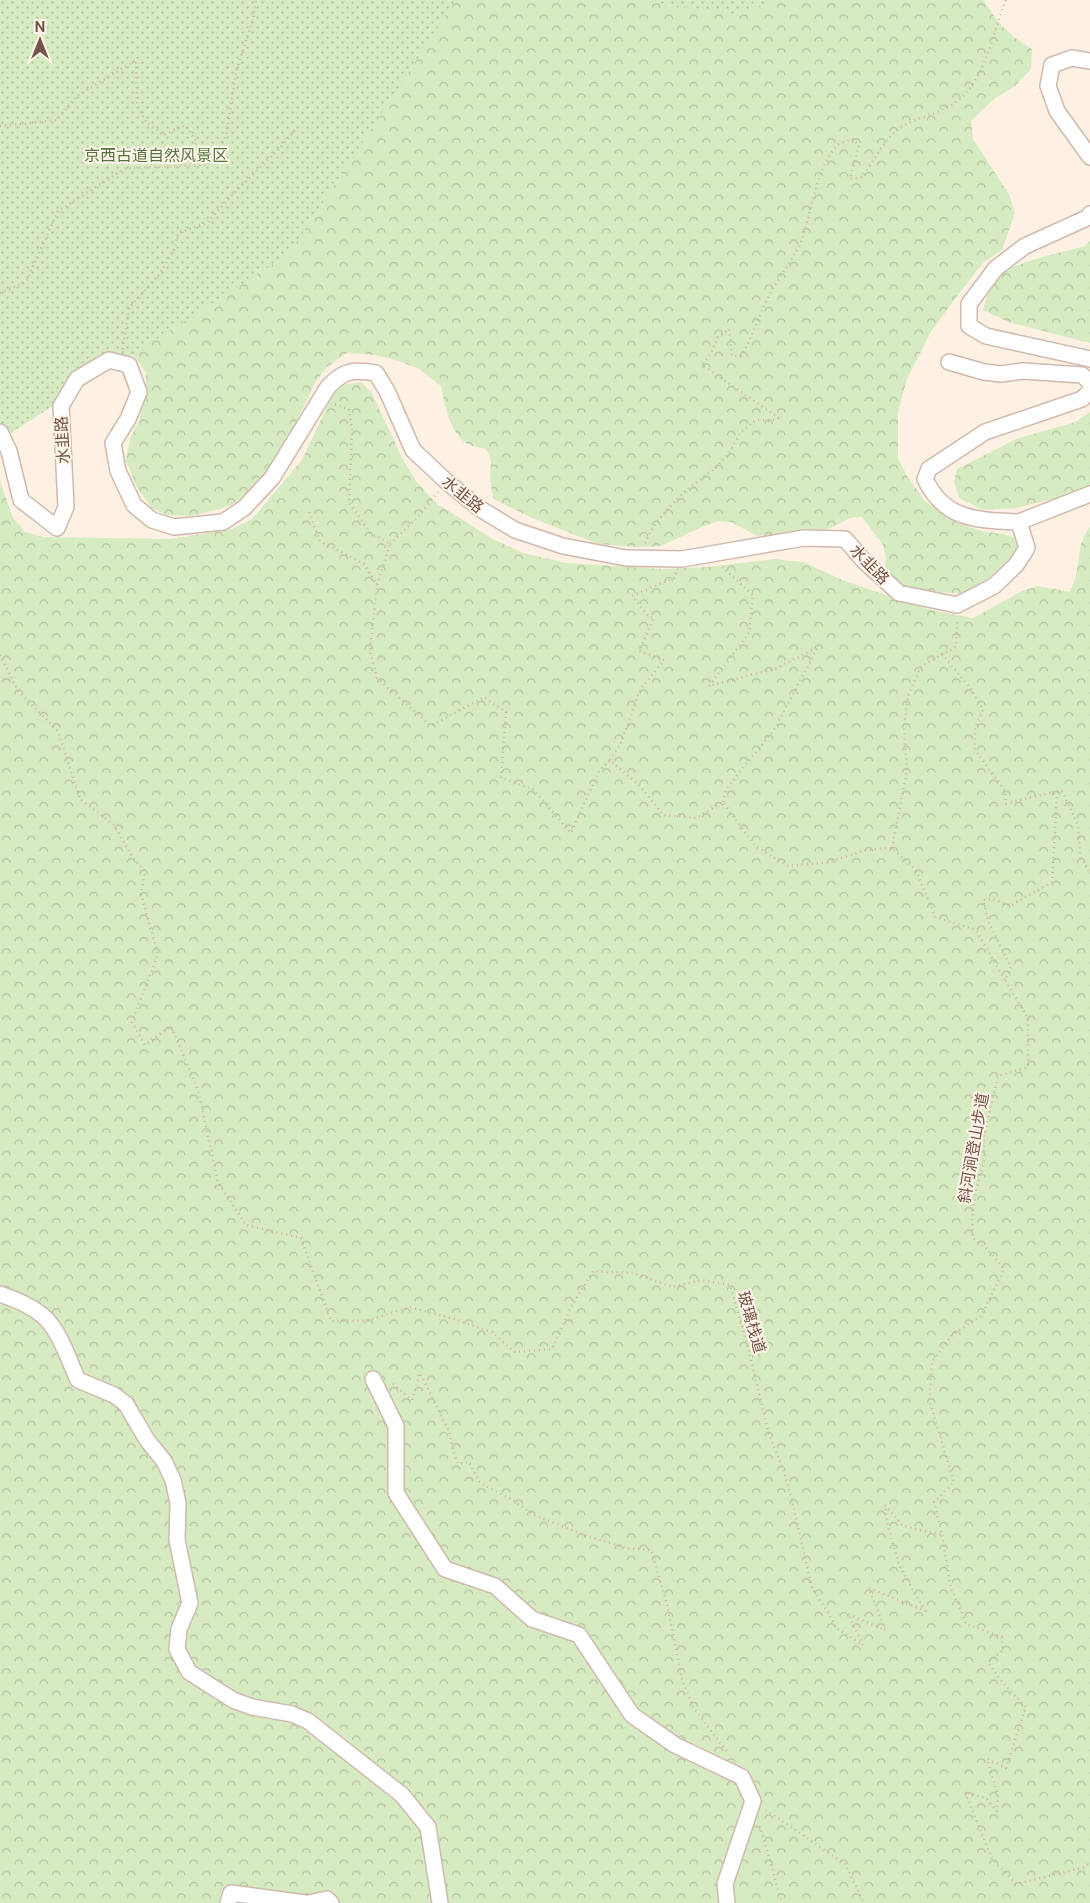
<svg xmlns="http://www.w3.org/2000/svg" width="1090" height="1903" font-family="'Public Sans','Noto Sans SC',sans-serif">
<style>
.forest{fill:url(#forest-crowns)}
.park{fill:url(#park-dots)}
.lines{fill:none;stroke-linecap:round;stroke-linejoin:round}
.minor-casing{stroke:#d0b9ad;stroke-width:18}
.path{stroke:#d8af9e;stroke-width:2.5;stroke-dasharray:1 4;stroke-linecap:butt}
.minor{stroke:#fff;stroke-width:15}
.labels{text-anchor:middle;stroke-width:4;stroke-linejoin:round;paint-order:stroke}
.park-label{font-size:16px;fill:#54763e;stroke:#fff5eb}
.street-label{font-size:16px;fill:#765449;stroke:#fff5eb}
</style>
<defs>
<pattern id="forest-crowns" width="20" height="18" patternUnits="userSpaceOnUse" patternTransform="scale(1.25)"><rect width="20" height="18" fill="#d7ebc2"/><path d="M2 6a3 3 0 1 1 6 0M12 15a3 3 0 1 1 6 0" fill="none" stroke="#b3c1a0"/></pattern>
<pattern id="park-dots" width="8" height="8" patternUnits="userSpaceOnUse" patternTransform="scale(1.25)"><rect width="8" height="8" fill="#d7ebc2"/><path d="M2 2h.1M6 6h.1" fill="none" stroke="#b3c1a0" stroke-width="1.8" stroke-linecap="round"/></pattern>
</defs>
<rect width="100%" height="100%" fill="#fdf1e4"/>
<g class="forest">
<path d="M0,0h984c12,22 26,36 48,49l-1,20 -17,18 -19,11 -24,23 2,18 36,55 6,19 -13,37 -19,13 -22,28 -29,39 -25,49 -9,33v46l9,18 19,26 33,22 27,8 18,2 10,4 5,11 -30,29 -26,16 -71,-6 -9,-9 3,-21 -3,-13 -21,-28 -12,1 -19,10 -17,4 -57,4 -26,-14 -13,-1 -16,6 -41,19 -25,1 -38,-3 -66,-26 -39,-19 -3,-22 1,-17 -5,-11c-6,-2 -15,-2 -20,-6 -17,-12 -21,-37 -25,-57l-22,-17 -20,-8 -24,-6 -28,-2 -20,14 -11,14 -31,65 -17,27 -20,19 -15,12 -14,5 -27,7 -26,-1 -15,-8 -15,-21 -10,-26 4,-21 9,-19 7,-23v-24l-9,-14 -15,-13z"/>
<path d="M1090,240v103l-82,-21 -25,-12c3,-12 7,-25 17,-35 13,-13 65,-23 85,-29z"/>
<path d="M361,382l11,11 30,65 14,23 20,22 57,36 30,14 44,10 95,6 45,-2 67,-8 29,3 42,19 86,29 42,8 49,-27 16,-5 32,6c3,-7 6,-15 7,-23 4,-19 1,-25 13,-42v1376h-1090v-1422l13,37 12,14 18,5 128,2 61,-10 20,-10 50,-59 31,-66 10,-9z"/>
<path d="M1090,412v78l-74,18 -34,2 -23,-12 -5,-16 3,-13 59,-30 59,-17z"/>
</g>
<g class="park">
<path d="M0,0h456l-167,254 -289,186z"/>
<path d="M638,0h138l-41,14z"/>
</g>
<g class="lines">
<g class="minor-casing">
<g id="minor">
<path d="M1090,61l-18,-3 -20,7 -4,21 9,25 33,46"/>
<path d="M1090,214l-1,3 -64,29 -29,22 -27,36v22l17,10 104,23"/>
<path d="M949,362l35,10 17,2 22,-3 59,4 8,7"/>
<path d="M0,432l9,19 12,49 36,28 9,-21 -5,-101 16,-27 32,-19 20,5 10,27 -11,27 -15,24 5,28 16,34 18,15 22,7 49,-5 21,-14 28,-30 56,-91c16,-17 26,-18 48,-14l11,18 26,59 34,32 32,26 36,22 48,16 63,12 56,1 122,-21 41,1 19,22 35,32 58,12 37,-19 22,-21 11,-17 -8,-26c-41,-2 -74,-1 -94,-43l4,-10 56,-37 97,-33 8,-8"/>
<path d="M1019,522l71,-28"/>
<path d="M0,1294c15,5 30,11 42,21 18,15 26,44 36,65l36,15 12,9 21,36 17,21 9,19 5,23 -1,37 13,63 -11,26 -2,20 12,23 44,28 19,7 40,7 16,7 94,74 26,32 12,76"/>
<path d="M373,1379l23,47v67l49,76 50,17 37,33 47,16 53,80 43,30 67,32 11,24 -28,83 2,19"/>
<path d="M228,1903l3,-10 74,10"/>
<path d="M309,1903l18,-4 4,4"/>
</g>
</g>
<g class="path">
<path d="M0,126l57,-6 20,-24 59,-36 1,44 9,18 17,13 22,-10 12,17 -17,24"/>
<path d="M0,293l26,-11 32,-71 68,-43 82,-3 18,-29 10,-64 18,-57 2,-15"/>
<path d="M123,349l6,-41 30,-33 16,-27 3,-15 29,-10 25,-28 48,-47 17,-21"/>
<path d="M335,404l14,5 3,19 -3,74 22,32 7,3 12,7 -13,41 -7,66 7,27 54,48 53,-29 22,15 -5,66 32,11 38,44 28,-62 11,-11 30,26 23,29 33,3 27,-16 32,44 33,20 42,-4 36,-12 26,-2 24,22 19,47 41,13 29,50"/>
<path d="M779,418l-77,-53 8,-10 8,-18 11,-8 3,27h9c13,-21 19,-45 31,-66 9,-16 20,-29 28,-46 12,-28 15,-77 38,-99 4,-3 10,-4 14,-6l7,6 -9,34 12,-2c12,-16 23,-40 41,-51 22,-12 47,-14 64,-34 22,-27 26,-61 39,-92"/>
<path d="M309,512l11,29 44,23 13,21"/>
<path d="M645,543l8,-16 13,-16 17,-18 35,-27 13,-16 10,-18 15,-12 13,1 10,-3"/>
<path d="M390,544l26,-25 22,-27"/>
<path d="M722,567l31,28 -4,38 -40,53 68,-18 41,-21 -44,83 -48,59 -3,13"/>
<path d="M942,654l30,36 11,20 -8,18v22l30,41 1,13 46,-12 5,5 -5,85 -42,24 -17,-7 -10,1 6,23 22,44 -6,13 23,38v49l-30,9 -14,59v25l-8,31 -4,27 1,20 20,17 11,15 -23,46 -29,19 -20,27 -3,38 25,82 -20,20 8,33 9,54 9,18 6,17 36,13v14l-14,11 14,20 24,25 -20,61 -19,-9 11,36 -1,16 -11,-13 -21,-6 27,67 24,25 69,-17 5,-6"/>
<path d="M0,655l18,36 40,40 22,68 34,26 19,33 12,14 -4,22 17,60 -26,68 13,23 26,-19 27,64 20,92 28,43 55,13 30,83h36l42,-14 42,11 41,14 23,20 37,-3 18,-40 23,-38 40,2 39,14 30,-7 28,5 16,55 23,94 14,35 9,31 20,88 16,24 8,16 27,17 -15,-31 37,16 -16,-42 56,23 -26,-46 -11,-39 -3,-21 18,21 39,9"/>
<path d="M610,760l11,-17 19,-53 24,-30 -25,-9 15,-33 -5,-1 -17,-21 42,-18 2,-6"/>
<path d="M1052,792l10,-1 16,34 2,31 10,17"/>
<path d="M892,848l15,-77 -3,-43 4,-32 13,-30 35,-19 1,-27"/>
<path d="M393,1384l19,16 8,-27 29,58 5,21 4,12 11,-2 11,21 31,16 23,16 50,20 42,13 25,2 16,54 15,75 11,28 34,45"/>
<path d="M766,1810l79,54 19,39"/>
<path d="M760,1826l22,77"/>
</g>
<use href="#minor" class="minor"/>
</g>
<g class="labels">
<g class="park-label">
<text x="156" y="161">京西古道自然风景区</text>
</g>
<g class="street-label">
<text transform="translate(62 440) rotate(-93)" y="6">水韭路</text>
<text transform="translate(463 494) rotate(39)" y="6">水韭路</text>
<text transform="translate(870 564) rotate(46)" y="6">水韭路</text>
<text transform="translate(973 1148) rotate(-80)" y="6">斜河涧登山步道</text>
<text transform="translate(752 1322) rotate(74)" y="6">玻璃栈道</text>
</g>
</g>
<g transform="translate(40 40)" stroke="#fff5eb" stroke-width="4" paint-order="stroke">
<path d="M0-4L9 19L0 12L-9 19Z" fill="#765449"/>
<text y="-8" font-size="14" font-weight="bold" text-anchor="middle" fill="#765449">N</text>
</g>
</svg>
